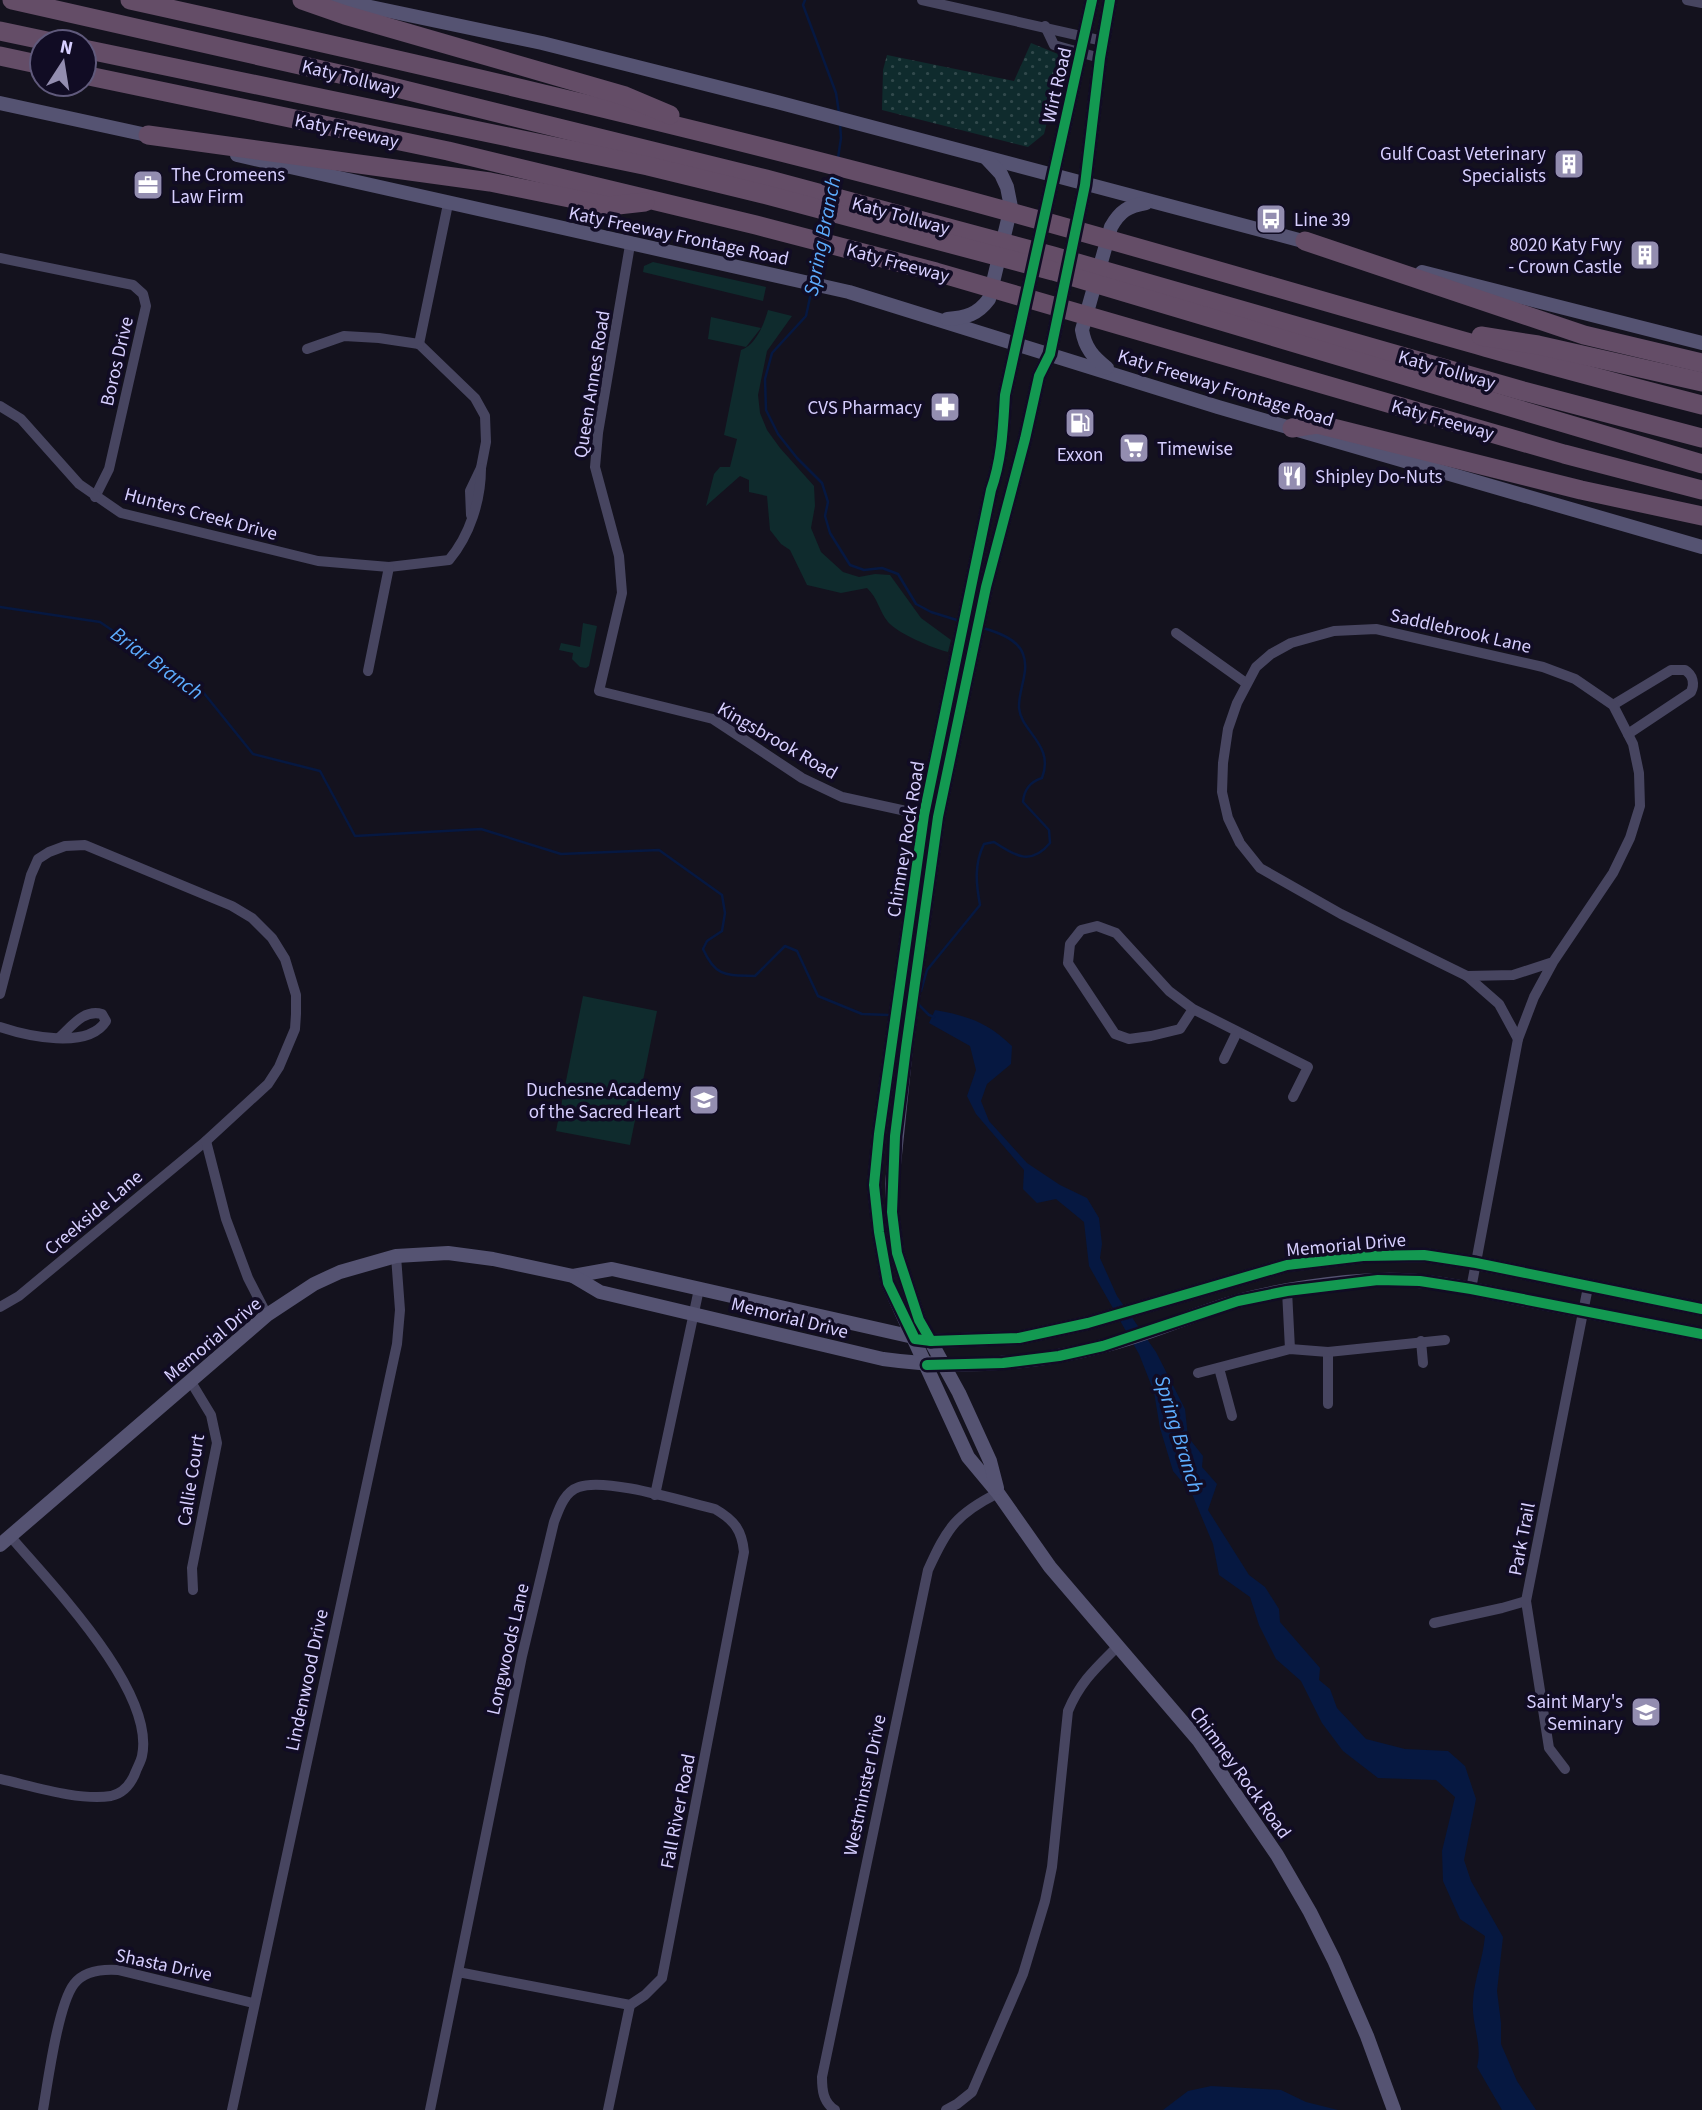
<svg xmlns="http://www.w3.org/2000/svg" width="1702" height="2110" font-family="'Source Sans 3',sans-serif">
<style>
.grass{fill:#0f2b2d}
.park{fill:url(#park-dots)}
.water{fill:#061841}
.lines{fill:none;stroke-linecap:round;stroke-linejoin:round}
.stream{stroke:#061841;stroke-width:2.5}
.street{stroke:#474560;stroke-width:10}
.secondary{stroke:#555372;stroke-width:14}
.highway{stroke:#644d67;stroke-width:19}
.cycleway-casing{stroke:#110c24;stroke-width:15}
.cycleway{stroke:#139951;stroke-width:10}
.labels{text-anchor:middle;stroke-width:7;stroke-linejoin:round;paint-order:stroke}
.street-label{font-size:19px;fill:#d7cfff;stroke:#110c24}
.poi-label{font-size:19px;fill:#d7cfff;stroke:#110c24;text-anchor:end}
.water-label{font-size:21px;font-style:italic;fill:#5dadff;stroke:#110c24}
</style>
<defs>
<pattern id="park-dots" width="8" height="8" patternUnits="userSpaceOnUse" patternTransform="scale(1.75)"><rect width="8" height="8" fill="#0f2b2d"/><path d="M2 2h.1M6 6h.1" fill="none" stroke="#31494c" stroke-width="1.8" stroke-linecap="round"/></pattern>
</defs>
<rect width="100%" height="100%" fill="#14121e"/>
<g class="grass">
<path d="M653,262l113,25 -3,14 -120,-29 1,-6z"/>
<path d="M768,310l24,6 -25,35 -9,44 2,18 7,17 13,18 34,38 1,20 -4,22 10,24 22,20 16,5 16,-3 15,1 31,43 30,22 -3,12c-14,-3 -51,-19 -60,-30 -9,-11 -10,-24 -21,-34l-26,5 -34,-8 -17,-35 -9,-6 -11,-14 -3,-34 -18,-4v-12l-9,-4 -34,30 8,-32 6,-7h10l7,-28 -13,-4 17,-85c15,-5 23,-26 27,-40z"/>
<path d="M711,317l50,11 -15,19 -38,-8z"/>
<path d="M583,623l14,3 -8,40 -3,2 -6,-1 -8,-8 1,-6 -14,-3 2,-7 19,4z"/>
<path d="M583,996l74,15 -27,134 -74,-14z"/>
</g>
<path class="park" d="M1031,43l39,16 1,6 -17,30 -10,39 -16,13 -146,-37 1,-40 4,-15 127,26z"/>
<g class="water">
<path d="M935,1010c33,6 52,12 77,36l-1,18 -24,20 -6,17 8,20 38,42 33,22 27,13 12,20 3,26 -2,14 17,38 39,56 29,57 3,28 15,19 -1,11 15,17 -9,26 41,65 16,12 14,22 1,13 40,46 -1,12 11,9 7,19 29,31 39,10 43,2 17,15 11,33 -12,61 7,21 32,56 -6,54 4,32v21l16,37 19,29h-34l-25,-43c6,-23 -6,-43 -4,-66 1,-21 10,-42 12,-65l-25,-17 -17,-38 -1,-30 13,-54 -19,-17 -58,-2 -35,-27 -21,-28 -21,-42 -25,-22 -17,-34 -9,-28 -31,-22 -6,-31 -21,-50 -19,-23 -13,-43 -6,-36 -15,-38 -50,-88 -5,-44 -28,-23 -19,4 -14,-14 1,-19 -48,-56 -9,-18 9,-26 -6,-24 -41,-23z"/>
<path d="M1211,2086l70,4 25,12 32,8h-175l25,-19z"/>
</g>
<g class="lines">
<g class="stream">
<path d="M805,0l-2,5 33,88 3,20"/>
<path d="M838,158l3,-20 -1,-15"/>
<path d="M831,188l3,-14"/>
<path d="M822,233l3,-14"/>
<path d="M814,278l5,-28"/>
<path d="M812,288l-6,28 -34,37 -7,26 1,31 12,24 19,24 25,25 6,19 -3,14 5,17 20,32 14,5 18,-2 16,6 18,30 15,8 29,9"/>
<path d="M0,607l100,15 103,70 50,62 67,17 35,65 126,-7 80,25 98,-4 63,45 3,18 -3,18 -15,10 -4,8c13,29 24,26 52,27l30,-30 12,5 21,45 44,18 27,1"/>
<path d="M921,991l6,-21 53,-65c-4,-21 -6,-41 4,-61l10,-2c21,14 37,24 56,1l-1,-13 -26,-28c1,-13 7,-20 19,-24 13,-33 -21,-46 -23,-70 -1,-18 11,-37 4,-54 -5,-15 -26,-22 -40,-26"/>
<path d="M918,1004l11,11 5,2"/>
</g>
<g class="street">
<path d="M922,0l181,41"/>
<path d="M1687,0l15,3"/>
<path d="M1045,26l9,19 46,13"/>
<path d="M630,245l-32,188 -3,34 24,89 3,37 -23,98 114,28 89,59 40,19 87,19"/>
<path d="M0,258l133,27 10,9 3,12 -37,163 -14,28"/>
<path d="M419,344l56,54 10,18 1,26 -5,26 -11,23 1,24"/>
<path d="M419,344l29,-140"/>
<path d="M307,349l37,-13 35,2 40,6"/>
<path d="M0,406l21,13 58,65 42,29 197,48 71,6 60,-7c21,-25 32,-60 32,-92"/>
<path d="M1176,633l70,50"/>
<path d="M368,671l21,-104"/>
<path d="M1613,705l58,-35h14c8,5 10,14 6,22l-63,42"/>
<path d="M1467,976l32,28 19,35"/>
<path d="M0,994l31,-119 7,-16 11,-7 16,-6 20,-1 147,61 20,12 20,20 13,21 11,36v19l-1,15 -16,38 -11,17 -62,57 -187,155 -19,11"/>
<path d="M1193,1009l-13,20 -29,7 -22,3 -14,-5 -47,-71 2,-19 11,-14 16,-4 19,7 53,58 24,18 115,58 -15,30"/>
<path d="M0,1027c27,9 88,23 106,-6l-4,-7c-18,-5 -30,12 -42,23"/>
<path d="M1224,1059l13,-27"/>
<path d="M206,1141l20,78 22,59 19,37"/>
<path d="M1471,1289l47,-250 16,-42 19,-35 60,-89 17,-35 10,-32 -1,-33 -6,-29 -20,-39 -38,-26 -32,-12 -167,-38 -42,2 -43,12 -20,11 -15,13 -19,36 -9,26 -5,34 -1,29 6,26 12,25 20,25 81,46 126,62 46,-1 40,-13"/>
<path d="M1287,1291l3,58"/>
<path d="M1421,1341l2,22"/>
<path d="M1328,1352v52"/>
<path d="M1219,1368l13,48"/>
<path d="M1198,1373l92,-24 38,3 117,-12"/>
<path d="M191,1382l20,33 6,28 -25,125 1,22"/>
<path d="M655,1495l44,-206"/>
<path d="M1434,1623l68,-15 24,-7"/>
<path d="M1565,1769l-16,-21 -23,-147 62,-314"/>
<path d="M0,1779c32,7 78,22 111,17 13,-3 21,-14 25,-25 2,-5 5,-10 6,-15 14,-65 -92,-173 -132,-220"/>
<path d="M43,2110c5,-29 15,-105 31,-126 10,-13 28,-15 44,-14l135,33"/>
<path d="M232,2110l165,-766 3,-34 -4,-54"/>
<path d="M430,2110l92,-454 32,-134c5,-13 10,-30 25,-35 27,-10 106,15 136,22 19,11 27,21 29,43l-82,426 -17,17 -15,10 -172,-33"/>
<path d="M608,2110l22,-105"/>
<path d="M835,2110c-12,-8 -13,-20 -13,-33l106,-507c19,-42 28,-56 70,-77"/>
<path d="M946,2110l11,-6 15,-12 51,-118 22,-73 7,-34 16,-156c12,-29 28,-43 49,-64"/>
</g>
<g class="secondary">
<path d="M337,0l205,43 235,59 537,142"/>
<path d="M1092,0l-87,395c-2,32 -3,64 -14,95l-67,325 -45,319 -5,51 5,47 9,51 80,174 30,36 52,74 149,174 78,114 33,57 24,48 33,76 27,74"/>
<path d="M0,103l156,34"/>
<path d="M237,155l612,137 369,115 484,140"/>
<path d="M1422,272l280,71"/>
<path d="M947,319c19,-1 31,-5 42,-20l22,-92 -4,-20 -6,-13 -14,-15"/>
<path d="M1107,368c-14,-11 -22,-20 -25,-38l29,-103c9,-16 17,-21 35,-24"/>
<path d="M573,1276l39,-7 319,72 88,-3 69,-15 199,-58 76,-9 61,-1 52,8 226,46"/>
<path d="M997,1488l-7,-27 -31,-68 -40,-73 -22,-67 -5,-41v-28l14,-136 32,-231 48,-230 39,-148 14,-63 11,-22 35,-169 15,-127 10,-58"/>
<path d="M0,1545l267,-230 47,-31 26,-12 56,-16 52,-3 45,6 80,17 27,16 283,67c72,10 148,6 220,-13 46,-11 89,-32 135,-45 40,-11 100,-20 141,-21 51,-2 102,11 152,21 57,11 114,22 171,33"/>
</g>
<g class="highway">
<path d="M12,0l332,75 422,104 287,77 470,135 179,47"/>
<path d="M130,0c276,61 552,124 825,197 250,67 496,145 747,208"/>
<path d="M302,0l43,15 280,81 45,19"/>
<path d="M0,31l52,11"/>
<path d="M84,49l564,117 115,28 290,77 649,193"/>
<path d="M0,56l42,9"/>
<path d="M84,75l364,76 308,74 180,47 628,182 138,36"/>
<path d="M148,135l342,47 119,24 36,-4"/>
<path d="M1305,241l279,94 118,28"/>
<path d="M1481,336l57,9 164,37"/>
<path d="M1292,428l25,-4 264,66 121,26"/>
</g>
<g class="cycleway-casing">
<g id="cycleway">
<path d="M1092,0l-87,395c-2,32 -3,64 -14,95l-67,325 -45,319 -5,51 5,47 9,51 27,56 16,2 88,-3 69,-15 199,-58 76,-9 61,-1 52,8 226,46"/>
<path d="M931,1341l-12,-21 -22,-67 -5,-41 3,-76 11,-88 32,-231 48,-230 39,-148 14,-63 11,-22 35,-169 15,-127 10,-58"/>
<path d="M927,1365l76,-2 56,-7 44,-10 135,-45 49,-10 91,-11 42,1 51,8 231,45"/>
</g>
</g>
<use href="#cycleway" class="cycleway"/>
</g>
<defs>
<g id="building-square" transform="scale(1.575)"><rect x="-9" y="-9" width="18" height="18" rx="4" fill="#938db0" stroke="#110c24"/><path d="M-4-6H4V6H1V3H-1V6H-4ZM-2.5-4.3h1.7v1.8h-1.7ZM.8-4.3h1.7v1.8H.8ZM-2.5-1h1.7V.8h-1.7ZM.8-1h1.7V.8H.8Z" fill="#fff"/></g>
<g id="office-square" transform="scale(1.575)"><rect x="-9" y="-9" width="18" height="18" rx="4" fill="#938db0" stroke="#110c24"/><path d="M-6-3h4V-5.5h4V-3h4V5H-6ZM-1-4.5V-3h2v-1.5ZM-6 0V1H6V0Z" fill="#fff"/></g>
<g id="bus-square" transform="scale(1.575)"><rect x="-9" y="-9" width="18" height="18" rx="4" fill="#938db0" stroke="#110c24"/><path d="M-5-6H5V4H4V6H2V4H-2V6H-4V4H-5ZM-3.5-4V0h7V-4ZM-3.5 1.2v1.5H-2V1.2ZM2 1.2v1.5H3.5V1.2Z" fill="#fff"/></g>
<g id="pharmacy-square" transform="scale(1.575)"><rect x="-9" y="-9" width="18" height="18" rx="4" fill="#938db0" stroke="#110c24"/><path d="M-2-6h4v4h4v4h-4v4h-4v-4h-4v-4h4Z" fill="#fff"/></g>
<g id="fuel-square" transform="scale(1.575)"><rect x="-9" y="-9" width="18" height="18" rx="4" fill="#938db0" stroke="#110c24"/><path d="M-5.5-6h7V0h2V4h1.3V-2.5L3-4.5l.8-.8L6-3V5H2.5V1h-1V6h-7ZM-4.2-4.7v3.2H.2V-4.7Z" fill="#fff"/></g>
<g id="supermarket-square" transform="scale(1.575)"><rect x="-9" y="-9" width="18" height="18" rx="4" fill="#938db0" stroke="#110c24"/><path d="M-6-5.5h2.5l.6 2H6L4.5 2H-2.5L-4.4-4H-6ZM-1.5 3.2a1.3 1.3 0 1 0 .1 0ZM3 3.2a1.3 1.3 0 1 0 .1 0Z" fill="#fff"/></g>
<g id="restaurant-square" transform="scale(1.575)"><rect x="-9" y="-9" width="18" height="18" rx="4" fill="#938db0" stroke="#110c24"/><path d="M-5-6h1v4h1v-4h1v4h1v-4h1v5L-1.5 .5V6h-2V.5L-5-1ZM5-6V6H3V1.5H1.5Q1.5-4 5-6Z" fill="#fff"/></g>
<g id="school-square" transform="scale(1.575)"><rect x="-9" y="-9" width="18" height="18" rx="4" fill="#938db0" stroke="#110c24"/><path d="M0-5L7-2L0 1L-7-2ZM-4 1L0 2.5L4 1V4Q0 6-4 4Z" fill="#fff"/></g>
</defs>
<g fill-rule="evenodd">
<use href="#building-square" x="1569" y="164"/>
<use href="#office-square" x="148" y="185"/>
<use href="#bus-square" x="1271" y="219"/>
<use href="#building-square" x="1645" y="255"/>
<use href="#pharmacy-square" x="945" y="407"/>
<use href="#fuel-square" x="1080" y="423"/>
<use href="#supermarket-square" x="1134" y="448"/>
<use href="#restaurant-square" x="1292" y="476"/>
<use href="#school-square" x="704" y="1100"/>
<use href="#school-square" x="1646" y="1712"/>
</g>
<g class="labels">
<g class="street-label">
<text transform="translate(351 77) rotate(14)" y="7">Katy Tollway</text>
<text transform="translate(1056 85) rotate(-77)" y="7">Wirt Road</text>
<text transform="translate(347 130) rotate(12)" y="7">Katy Freeway</text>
<text transform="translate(901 215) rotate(15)" y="7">Katy Tollway</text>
<text transform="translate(679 235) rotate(12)" y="7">Katy Freeway Frontage Road</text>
<text transform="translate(898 262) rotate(15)" y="7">Katy Freeway</text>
<text transform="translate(116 361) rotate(-77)" y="7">Boros Drive</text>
<text transform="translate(1447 369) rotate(16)" y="7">Katy Tollway</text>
<text transform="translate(591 384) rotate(-81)" y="7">Queen Annes Road</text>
<text transform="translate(1226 387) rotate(17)" y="7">Katy Freeway Frontage Road</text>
<text transform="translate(1443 419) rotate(16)" y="7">Katy Freeway</text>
<text transform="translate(201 513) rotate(15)" y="7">Hunters Creek Drive</text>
<text transform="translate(1461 630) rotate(13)" y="7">Saddlebrook Lane</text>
<text transform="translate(778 740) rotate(30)" y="7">Kingsbrook Road</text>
<text transform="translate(905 839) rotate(-81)" y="7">Chimney Rock Road</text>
<text transform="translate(93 1212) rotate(-40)" y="7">Creekside Lane</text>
<text transform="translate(1346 1244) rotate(-5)" y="7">Memorial Drive</text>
<text transform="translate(790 1317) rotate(14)" y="7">Memorial Drive</text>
<text transform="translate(212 1339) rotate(-40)" y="7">Memorial Drive</text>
<text transform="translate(190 1480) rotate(-81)" y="7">Callie Court</text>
<text transform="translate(1521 1539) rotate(-79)" y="7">Park Trail</text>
<text transform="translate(507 1649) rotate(-77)" y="7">Longwoods Lane</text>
<text transform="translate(306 1680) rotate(-78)" y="7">Lindenwood Drive</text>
<text transform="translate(1241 1772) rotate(54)" y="7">Chimney Rock Road</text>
<text transform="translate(864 1785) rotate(-78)" y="7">Westminster Drive</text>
<text transform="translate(677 1811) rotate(-79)" y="7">Fall River Road</text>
<text transform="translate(164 1964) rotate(12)" y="7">Shasta Drive</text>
</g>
<g class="poi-label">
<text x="1546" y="160">Gulf Coast Veterinary<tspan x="1546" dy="22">Specialists</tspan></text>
<text x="171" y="181" text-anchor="start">The Cromeens<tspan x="171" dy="22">Law Firm</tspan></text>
<text x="1294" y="226" text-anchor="start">Line 39</text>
<text x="1622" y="251">8020 Katy Fwy<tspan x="1622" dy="22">- Crown Castle</tspan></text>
<text x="922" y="414">CVS Pharmacy</text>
<text x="1157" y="455" text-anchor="start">Timewise</text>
<text x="1080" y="461" text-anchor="middle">Exxon</text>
<text x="1315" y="483" text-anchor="start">Shipley Do-Nuts</text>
<text x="681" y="1096">Duchesne Academy<tspan x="681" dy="22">of the Sacred Heart</tspan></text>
<text x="1623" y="1708">Saint Mary's<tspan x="1623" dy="22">Seminary</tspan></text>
</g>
<g class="water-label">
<text transform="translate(822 236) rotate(-79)" y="7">Spring Branch</text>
<text transform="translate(157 663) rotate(36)" y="7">Briar Branch</text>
<text transform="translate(1179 1434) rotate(73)" y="7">Spring Branch</text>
</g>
</g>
<g transform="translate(63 63) rotate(12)"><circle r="33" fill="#110c24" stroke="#605a7c" stroke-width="2"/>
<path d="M0-5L12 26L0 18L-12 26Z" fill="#938db0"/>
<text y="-10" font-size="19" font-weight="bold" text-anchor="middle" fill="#d7cfff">N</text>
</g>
</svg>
